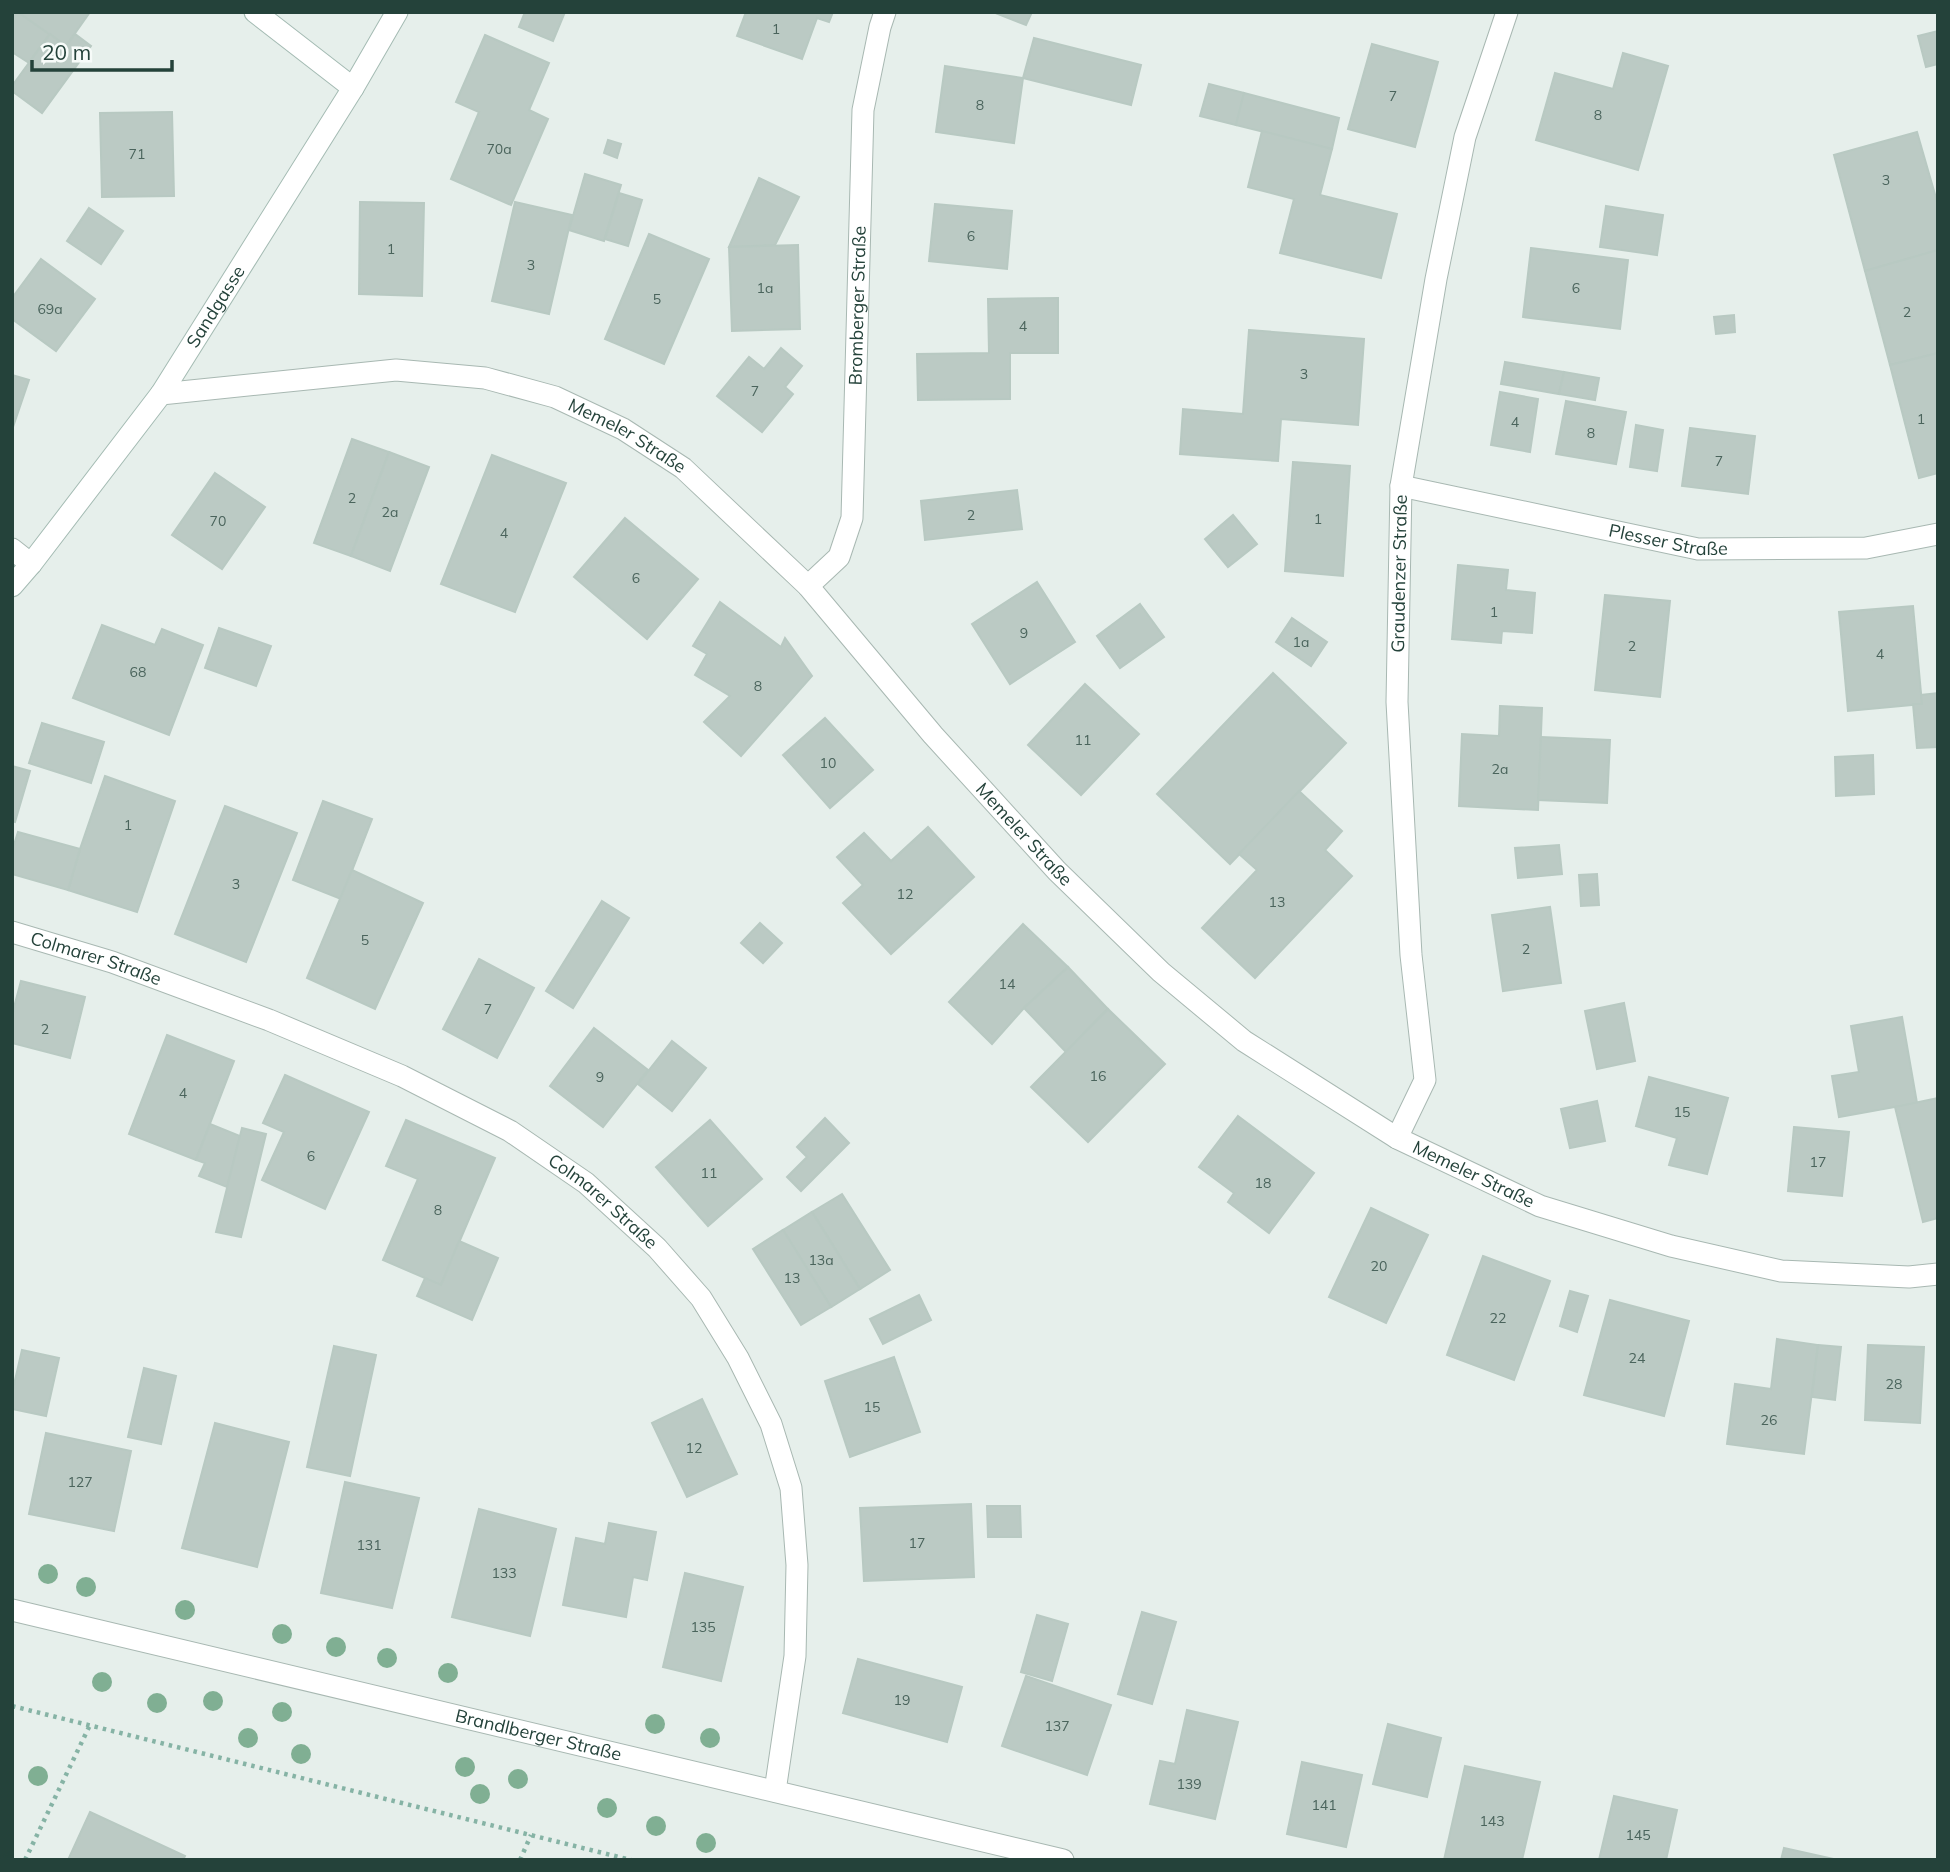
<svg xmlns="http://www.w3.org/2000/svg" width="1950" height="1872" font-family="Mulish,sans-serif">
<style>
.building{fill:#bbcac4;stroke:#b8c9c2;stroke-width:2}
.lines{fill:none;stroke-linecap:round;stroke-linejoin:round}
.street-casing{stroke:#a8b8b2;stroke-width:23}
.secondary-casing{stroke:#a4bbb3;stroke-width:23}
.path{stroke:#86b3a5;stroke-width:4.5;stroke-dasharray:3.5 5;stroke-linecap:butt}
.street{stroke:#fff;stroke-width:21}
.secondary{stroke:#fff;stroke-width:21}
.tree{fill:#80af93}
.labels{text-anchor:middle;stroke-width:5;stroke-linejoin:round;paint-order:stroke}
.number-label{font-size:14px;fill:#4a645c}
.street-label{font-size:18px;fill:#24423a;stroke:#f7fbf9}
</style>
<rect width="100%" height="100%" fill="#e6efeb"/>
<g class="building">
<path d="M12,12h6l32,22 -21,29 -17,-11z"/>
<path d="M18,12h72l-24,34z"/>
<path d="M525,12h40l-12,29 -34,-14z"/>
<path d="M746,12h87l-4,10 -12,-4 -15,41 -65,-23z"/>
<path d="M993,12h39l-6,13z"/>
<path d="M1938,31v33l-12,3 -8,-31z"/>
<path d="M50,34l16,12 9,-12 16,12 -49,67 -30,-22v-5z"/>
<path d="M485,35l64,28 -20,47 19,9 -37,86 -60,-26 28,-67 -23,-10z"/>
<path d="M1034,38l107,27 -10,40 -108,-27z"/>
<path d="M1372,44l66,18 -23,85 -67,-18z"/>
<path d="M1623,53l45,13 -30,104 -102,-30 19,-67 58,16z"/>
<path d="M945,66l78,12 -9,65 -78,-11z"/>
<path d="M1209,84l35,9 -8,32 -36,-9z"/>
<path d="M1244,93l95,25 -7,31 -96,-24z"/>
<path d="M172,112l2,84 -72,1 -2,-84z"/>
<path d="M1262,131l70,18 -12,46 77,19 -16,64 -101,-25 14,-54 -46,-12z"/>
<path d="M1917,132l21,73v45l-73,21 -31,-116z"/>
<path d="M608,140l13,4 -4,14 -13,-5z"/>
<path d="M585,174l36,11 -17,56 -35,-11z"/>
<path d="M759,178l40,19 -24,48 -46,2z"/>
<path d="M619,193l23,7 -14,46 -23,-7z"/>
<path d="M360,202l64,1 -2,93 -63,-2z"/>
<path d="M515,202l57,13 -23,99 -57,-13z"/>
<path d="M935,204l77,7 -5,58 -78,-8z"/>
<path d="M1606,206l57,9 -6,40 -57,-8z"/>
<path d="M89,208l34,23 -22,33 -34,-23z"/>
<path d="M649,234l60,25 -45,105 -59,-25z"/>
<path d="M798,245l2,84 -68,2 -3,-84z"/>
<path d="M1531,248l97,12 -8,69 -97,-12z"/>
<path d="M1938,250v103l-48,12 -25,-94z"/>
<path d="M41,259l54,40 -39,52 -44,-32v-21z"/>
<path d="M1058,298v55h-48v46l-92,1 -1,-46 72,-1 -1,-54z"/>
<path d="M1734,315l1,17 -19,2 -2,-17z"/>
<path d="M1249,330l115,9 -6,86 -77,-6 -3,42 -98,-7 3,-45 60,5z"/>
<path d="M781,348l21,18 -17,21 8,7 -31,38 -45,-36 32,-39 15,12z"/>
<path d="M1938,353v120l-19,5 -29,-113z"/>
<path d="M1505,362l59,10 -5,22 -58,-10z"/>
<path d="M1564,372l35,6 -4,22 -36,-6z"/>
<path d="M12,375l17,5 -17,50z"/>
<path d="M1500,392l38,7 -8,53 -39,-7z"/>
<path d="M1566,401l60,11 -10,52 -60,-10z"/>
<path d="M1636,425l27,5 -6,41 -27,-4z"/>
<path d="M1690,428l65,8 -7,58 -66,-8z"/>
<path d="M352,439l37,13 -38,104 -37,-13z"/>
<path d="M389,452l40,15 -39,104 -39,-15z"/>
<path d="M492,455l74,28 -51,129 -74,-28z"/>
<path d="M1293,462l57,4 -7,110 -58,-5z"/>
<path d="M215,473l50,34 -43,62 -50,-34z"/>
<path d="M1017,490l5,39 -97,11 -4,-39z"/>
<path d="M1233,515l24,29 -29,23 -23,-28z"/>
<path d="M625,518l73,61 -51,60 -73,-62z"/>
<path d="M1458,565l50,5 -2,20 29,3 -3,40 -30,-2 -1,12 -49,-4z"/>
<path d="M1037,582l38,60 -65,42 -38,-60z"/>
<path d="M1605,595l65,6 -10,96 -65,-7z"/>
<path d="M720,602l61,45 4,-9 27,38 -71,80 -37,-34 26,-26 -35,-21 12,-21 -14,-8z"/>
<path d="M1140,604l24,33 -44,31 -23,-32z"/>
<path d="M1913,606l9,98 -74,7 -9,-99z"/>
<path d="M1292,618l35,24 -16,24 -35,-24z"/>
<path d="M102,625l53,20 7,-16 41,16 -34,90 -96,-37z"/>
<path d="M219,628l52,18 -15,40 -51,-18z"/>
<path d="M1273,673l73,70 -116,121 -73,-70z"/>
<path d="M1085,684l54,50 -58,61 -53,-50z"/>
<path d="M1938,693v54l-21,1 -4,-44h9l-1,-9z"/>
<path d="M1500,706l42,2 -4,102 -79,-4 3,-72 37,2z"/>
<path d="M825,718l48,52 -43,38 -47,-53z"/>
<path d="M42,723l62,19 -13,41 -62,-20z"/>
<path d="M1541,737l69,3 -3,63 -69,-3z"/>
<path d="M1873,755l1,39 -38,2 -1,-39z"/>
<path d="M12,766l18,5 -15,51 -3,-1z"/>
<path d="M105,776l70,25 -38,111 -69,-22 12,-41z"/>
<path d="M1299,791l43,40 -17,19 27,26 -97,102 -53,-50 55,-58 -18,-16z"/>
<path d="M323,801l49,18 -31,80 -48,-19z"/>
<path d="M225,806l72,27 -51,129 -71,-28z"/>
<path d="M928,827l46,50 -83,77 -48,-51 20,-18 -26,-28 27,-24 27,28z"/>
<path d="M18,832l62,17 -12,41 -56,-16v-23z"/>
<path d="M1559,845l3,29 -44,4 -3,-30z"/>
<path d="M352,870l71,33 -48,106 -68,-31z"/>
<path d="M1597,874l2,31 -18,1 -2,-31z"/>
<path d="M602,901l27,17 -56,90 -27,-17z"/>
<path d="M1550,907l11,76 -58,8 -11,-76z"/>
<path d="M760,923l22,20 -19,20 -22,-20z"/>
<path d="M1023,924l45,43 -44,41 -32,36 -43,-42z"/>
<path d="M479,959l55,29 -37,70 -54,-29z"/>
<path d="M1068,967l40,42 -42,43 -42,-44z"/>
<path d="M21,981l64,16 -15,61 -58,-15v-28z"/>
<path d="M1624,1003l11,58 -38,8 -12,-58z"/>
<path d="M1108,1009l57,55 -77,78 -57,-55z"/>
<path d="M1902,1017l15,86 -78,14 -7,-41 27,-4 -8,-46z"/>
<path d="M594,1028l54,42 -45,57 -53,-41z"/>
<path d="M167,1035l67,26 -38,99 -67,-26z"/>
<path d="M672,1041l34,27 -34,43 -34,-27z"/>
<path d="M285,1075l84,37 -44,97 -63,-29 22,-48 -21,-9z"/>
<path d="M1649,1077l79,21 -21,76 -38,-9 8,-27 -41,-12z"/>
<path d="M1938,1098v120l-15,4 -28,-115z"/>
<path d="M1597,1101l8,40 -35,7 -9,-39z"/>
<path d="M1238,1116l76,57 -45,60 -41,-31 6,-9 -35,-26z"/>
<path d="M825,1118l24,25 -48,48 -14,-14 20,-20 -10,-10z"/>
<path d="M406,1120l89,38 -54,127 -58,-25 35,-81 -32,-13z"/>
<path d="M710,1120l52,59 -54,47 -52,-59z"/>
<path d="M210,1124l30,12 -13,51 -28,-11 6,-13 -9,-3z"/>
<path d="M1794,1127l55,5 -7,64 -54,-5z"/>
<path d="M242,1128l24,6 -25,103 -25,-5z"/>
<path d="M842,1194l48,76 -30,19 -48,-77z"/>
<path d="M1371,1208l57,27 -42,88 -57,-26z"/>
<path d="M812,1212l48,77 -29,18 -48,-77z"/>
<path d="M783,1230l48,77 -30,18 -48,-76z"/>
<path d="M459,1241l39,17 -26,62 -55,-24 8,-18 16,7z"/>
<path d="M1483,1256l67,25 -36,99 -67,-25z"/>
<path d="M1570,1291l18,5 -11,36 -17,-6z"/>
<path d="M919,1295l12,25 -48,24 -13,-25z"/>
<path d="M1610,1300l79,21 -25,95 -80,-21z"/>
<path d="M1777,1339l41,6 -14,109 -77,-10 8,-60 36,5z"/>
<path d="M1818,1345l23,2 -6,53 -23,-3z"/>
<path d="M1868,1345l56,2 -4,76 -55,-3z"/>
<path d="M334,1346l42,9 -26,121 -43,-9z"/>
<path d="M22,1350l37,8 -13,58 -34,-7v-16z"/>
<path d="M894,1357l26,75 -70,25 -25,-76z"/>
<path d="M144,1368l32,8 -15,68 -33,-7z"/>
<path d="M702,1399l35,75 -50,23 -35,-74z"/>
<path d="M215,1423l74,19 -32,125 -75,-19z"/>
<path d="M46,1433l85,18 -17,80 -85,-17z"/>
<path d="M345,1482l74,16 -27,110 -71,-15z"/>
<path d="M971,1504l3,73 -110,4 -4,-73z"/>
<path d="M987,1506h33l1,31h-33z"/>
<path d="M479,1509l77,20 -26,107 -78,-19z"/>
<path d="M609,1523l47,9 -9,48 -14,-3 -7,40 -63,-12 13,-67 29,6z"/>
<path d="M685,1573l58,14 -22,94 -58,-14z"/>
<path d="M1142,1612l34,10 -24,82 -34,-10z"/>
<path d="M1037,1615l31,9 -16,57 -31,-9z"/>
<path d="M858,1659l104,28 -15,55 -104,-29z"/>
<path d="M1026,1676l85,29 -24,70 -85,-29z"/>
<path d="M1187,1710l51,12 -23,97 -65,-15 10,-43 15,3z"/>
<path d="M1388,1724l53,14 -14,59 -54,-13z"/>
<path d="M1302,1762l60,13 -16,72 -59,-13z"/>
<path d="M1465,1766l75,16 -18,78h-78z"/>
<path d="M1614,1796l63,14 -11,50h-67z"/>
<path d="M90,1812l95,44 -2,4h-115z"/>
<path d="M1784,1848l54,12h-57z"/>
</g>
<g class="lines">
<g class="street-casing">
<g id="street">
<path id="s1" d="M161,394l235,-24 89,8 70,19 68,32 60,39 125,118 125,149 124,136 104,101 83,69 153,97 143,68 131,40 110,25 128,6 29,-3"/>
<path id="s2" d="M1401,486l297,63 168,-1 72,-14"/>
<path d="M12,549l19,15"/>
<path id="s3" d="M808,586l31,-29 13,-39 11,-408 17,-83 5,-15"/>
<path id="s4" d="M12,932l100,30 157,58 133,56 108,55 76,52 71,65 44,50 37,60 33,66 20,64 6,77 -2,91 -20,135"/>
<path id="s5" d="M1397,1138l28,-58 -14,-125 -14,-253 4,-216 35,-207 29,-142 42,-125"/>
<path id="s6" d="M12,1610l1051,250"/>
</g>
</g>
<g class="secondary-casing">
<g id="secondary">
<path d="M255,12l98,76"/>
<path id="s7" d="M12,586l19,-22 130,-170 192,-306 44,-76"/>
</g>
</g>
<g class="path">
<path d="M12,1706l619,154"/>
<path d="M25,1860l65,-135"/>
<path d="M520,1860l11,-25"/>
</g>
<use href="#street" class="street"/>
<use href="#secondary" class="secondary"/>
</g>
<g class="tree">
<circle cx="48" cy="1574" r="10"/>
<circle cx="86" cy="1587" r="10"/>
<circle cx="185" cy="1610" r="10"/>
<circle cx="282" cy="1634" r="10"/>
<circle cx="336" cy="1647" r="10"/>
<circle cx="387" cy="1658" r="10"/>
<circle cx="448" cy="1673" r="10"/>
<circle cx="102" cy="1682" r="10"/>
<circle cx="213" cy="1701" r="10"/>
<circle cx="157" cy="1703" r="10"/>
<circle cx="282" cy="1712" r="10"/>
<circle cx="655" cy="1724" r="10"/>
<circle cx="248" cy="1738" r="10"/>
<circle cx="710" cy="1738" r="10"/>
<circle cx="301" cy="1754" r="10"/>
<circle cx="465" cy="1767" r="10"/>
<circle cx="38" cy="1776" r="10"/>
<circle cx="518" cy="1779" r="10"/>
<circle cx="480" cy="1794" r="10"/>
<circle cx="607" cy="1808" r="10"/>
<circle cx="656" cy="1826" r="10"/>
<circle cx="706" cy="1843" r="10"/>
</g>
<g class="labels">
<g class="number-label">
<text x="776" y="34">1</text>
<text x="1393" y="101">7</text>
<text x="980" y="110">8</text>
<text x="1598" y="120">8</text>
<text x="499" y="154">70a</text>
<text x="137" y="159">71</text>
<text x="1886" y="185">3</text>
<text x="971" y="241">6</text>
<text x="391" y="254">1</text>
<text x="531" y="270">3</text>
<text x="765" y="293">1a</text>
<text x="1576" y="293">6</text>
<text x="657" y="304">5</text>
<text x="50" y="314">69a</text>
<text x="1907" y="317">2</text>
<text x="1023" y="331">4</text>
<text x="1304" y="379">3</text>
<text x="755" y="396">7</text>
<text x="1921" y="424">1</text>
<text x="1515" y="427">4</text>
<text x="1591" y="438">8</text>
<text x="1719" y="466">7</text>
<text x="352" y="503">2</text>
<text x="390" y="517">2a</text>
<text x="971" y="520">2</text>
<text x="1318" y="524">1</text>
<text x="218" y="526">70</text>
<text x="504" y="538">4</text>
<text x="636" y="583">6</text>
<text x="1494" y="617">1</text>
<text x="1024" y="638">9</text>
<text x="1301" y="647">1a</text>
<text x="1632" y="651">2</text>
<text x="1880" y="659">4</text>
<text x="138" y="677">68</text>
<text x="758" y="691">8</text>
<text x="1083" y="745">11</text>
<text x="828" y="768">10</text>
<text x="1500" y="774">2a</text>
<text x="128" y="830">1</text>
<text x="236" y="889">3</text>
<text x="905" y="899">12</text>
<text x="1277" y="907">13</text>
<text x="365" y="945">5</text>
<text x="1526" y="954">2</text>
<text x="1007" y="989">14</text>
<text x="488" y="1014">7</text>
<text x="45" y="1034">2</text>
<text x="1098" y="1081">16</text>
<text x="600" y="1082">9</text>
<text x="183" y="1098">4</text>
<text x="1682" y="1117">15</text>
<text x="311" y="1161">6</text>
<text x="1818" y="1167">17</text>
<text x="709" y="1178">11</text>
<text x="1263" y="1188">18</text>
<text x="438" y="1215">8</text>
<text x="821" y="1265">13a</text>
<text x="1379" y="1271">20</text>
<text x="792" y="1283">13</text>
<text x="1498" y="1323">22</text>
<text x="1637" y="1363">24</text>
<text x="1894" y="1389">28</text>
<text x="872" y="1412">15</text>
<text x="1769" y="1425">26</text>
<text x="694" y="1453">12</text>
<text x="80" y="1487">127</text>
<text x="917" y="1548">17</text>
<text x="369" y="1550">131</text>
<text x="504" y="1578">133</text>
<text x="703" y="1632">135</text>
<text x="902" y="1705">19</text>
<text x="1057" y="1731">137</text>
<text x="1189" y="1789">139</text>
<text x="1324" y="1810">141</text>
<text x="1492" y="1826">143</text>
<text x="1638" y="1840">145</text>
</g>
<g class="street-label">
<text dy="6" stroke="none"><textPath href="#s3" startOffset="296">Bromberger Straße</textPath></text>
<text dy="6" stroke="none"><textPath href="#s7" startOffset="346">Sandgasse</textPath></text>
<text dy="6" stroke="none"><textPath href="#s1" startOffset="480">Memeler Straße</textPath></text>
<text dy="6" stroke="none"><textPath href="#s2" startOffset="273">Plesser Straße</textPath></text>
<text dy="6" stroke="none"><textPath href="#s5" startOffset="572">Graudenzer Straße</textPath></text>
<text dy="6" stroke="none"><textPath href="#s1" startOffset="1046">Memeler Straße</textPath></text>
<text dy="6" stroke="none"><textPath href="#s4" startOffset="88">Colmarer Straße</textPath></text>
<text dy="6" stroke="none"><textPath href="#s1" startOffset="1614">Memeler Straße</textPath></text>
<text dy="6" stroke="none"><textPath href="#s4" startOffset="654">Colmarer Straße</textPath></text>
<text dy="6" stroke="none"><textPath href="#s6" startOffset="541">Brandlberger Straße</textPath></text>
</g>
</g>
<rect width="1950" height="1872" fill="none" stroke="#24423a" stroke-width="28"/>
<path d="M32 60v10h140v-10" fill="none" stroke="#24423a" stroke-width="3.5"/>
<text x="42" y="60" font-size="21" fill="#24423a" stroke="#f7fbf9" stroke-width="5" paint-order="stroke">20 m</text>
</svg>
